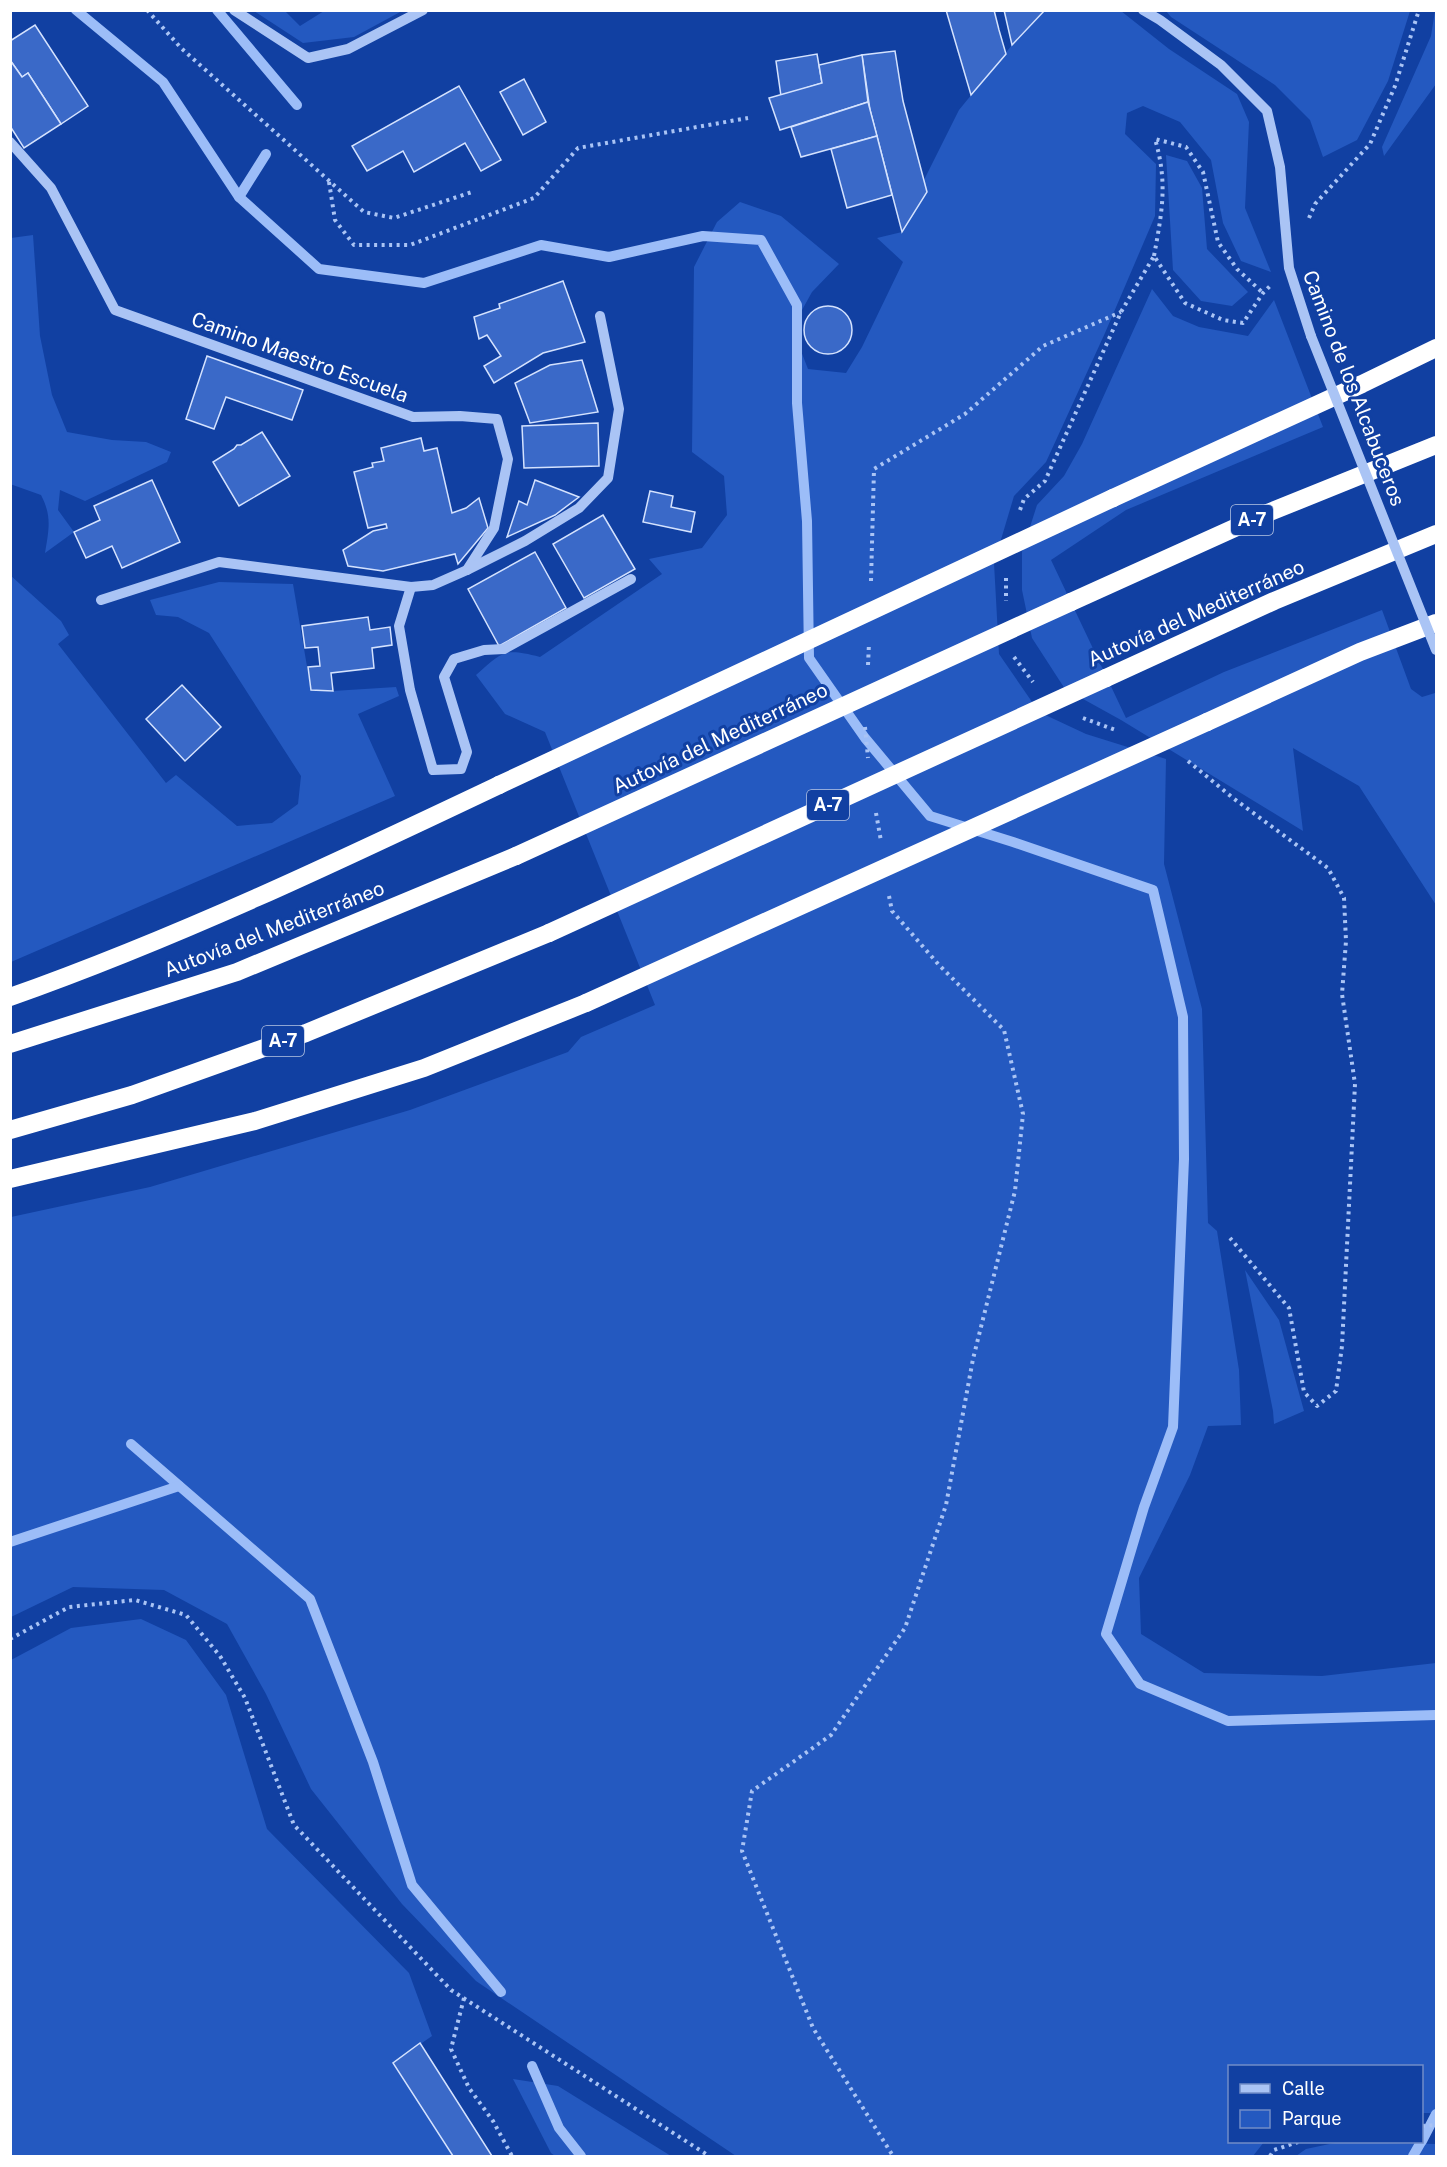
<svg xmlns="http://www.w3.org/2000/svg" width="1447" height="2167" font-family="'Public Sans',sans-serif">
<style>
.green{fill:#2459c0}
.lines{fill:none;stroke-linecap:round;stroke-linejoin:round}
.stream{stroke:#9cbdf8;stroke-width:10}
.building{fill:#3a69c8;stroke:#d4e2fe;stroke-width:1.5}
.path{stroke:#aac4f5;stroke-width:4;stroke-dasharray:3 4.5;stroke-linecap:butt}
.minor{stroke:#aac4f5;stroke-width:10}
.highway{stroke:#fff;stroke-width:18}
.minor-bridge{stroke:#aac4f5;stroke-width:10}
.highway-bridge{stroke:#fff;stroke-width:18}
.labels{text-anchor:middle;stroke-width:6;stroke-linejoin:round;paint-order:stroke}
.shield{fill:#1140a2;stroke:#b8c6e3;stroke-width:1.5}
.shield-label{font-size:18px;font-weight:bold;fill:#fff}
.street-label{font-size:20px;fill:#fff;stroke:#1140a2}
</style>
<rect width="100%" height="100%" fill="#1140a2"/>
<g class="green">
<path d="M254,11h31l15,15 24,-15h78l-48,26 -51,6z"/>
<path d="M1045,11h76l48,38 68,45 12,28 -4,86 26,64 -30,-11 -18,-38 -12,-63 -31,-38 -37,-16 -16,7 -2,21 31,30 -1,52 -50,117 -59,129 -32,34 -20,67 5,91 40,58 47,22 80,25 -2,105 38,145 6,214 9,8 22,139 2,55 -33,1 -18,49 -51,103 2,56 63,39 118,3 114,-13v450h-14v-47h-192v76h34l-11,14h-517l-260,-175 -74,-77 -91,-115 -45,-95 -39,-70 -63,-34 -91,-3 -62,30v-400l139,-30 260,-77 158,-58 13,-15 74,-32 -110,-273 -40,-18 -29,-39c27,-24 28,-27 64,-18l122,-83 -13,-15 53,-11 25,-33 -3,-39 -32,-24 2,-185 23,-45 23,-20 41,14 58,48 -27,28 -20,36 16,41 38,4 16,-26 41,-85 -26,-24 25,-6 24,-40 -2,-12 35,-70 53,-65z"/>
<path d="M1166,11h244l-22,70 -31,59 -34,17 -13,-37 -35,-35 -104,-68z"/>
<path d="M1435,11h1v73l-52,72 -2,-9 49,-111z"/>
<path d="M1166,155l21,6 15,27 5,61 41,43 -16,14 -31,-5 -28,-31z"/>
<path d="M33,235l7,101 12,59 15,37 45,8 34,2 25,10 -4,10 -82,39 -25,-11 -2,20 16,22 -29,21c4,-24 7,-37 -4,-58l-31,-11 1,-246z"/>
<path d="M1152,289l21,27 26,11 49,9 26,-36 49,127 -197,83 -75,50 75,158 98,-46 158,-62 29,79 11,8 13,-4 1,3v209l-77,-119 -66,-38 10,83 -182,-111 -56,-31 -33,-51 -10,-48v-38l15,-47 27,-29 18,-32z"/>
<path d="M10,575l51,46 8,14 -11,9 108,139 10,-8 61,51 35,-3 26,-19 3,-28 -92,-143 -31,-16 -22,-2 -6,-15 69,-18 74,2 18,106 22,1 63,-4 3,9 -41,18 37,82 -384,166z"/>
<path d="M1245,1270l34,50 25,91 -30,13 -1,-13z"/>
<path d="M141,1619l45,21 40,55 41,134 142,144 23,63 -39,27 60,93h-442v-496l60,-32z"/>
<path d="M513,2079l45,7 113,70h-116l-4,-3z"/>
<path d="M1339,2142l97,2v12h-140l10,-7z"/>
</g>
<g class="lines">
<g class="stream">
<path d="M76,10l87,72 76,115 80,72 105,14 117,-38 68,12 94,-21 58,4 36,65v98l10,118 2,137 56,80 65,78 83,26 140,48 30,127 1,142 -11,268 -29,80 -38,127 34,50 88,37 208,-6"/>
<path d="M217,10l80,95"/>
<path d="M239,197l27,-43"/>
<path d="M131,1444l179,155 63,163 39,123 89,107"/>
<path d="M10,1542l169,-56"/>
<path d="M532,2066l27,62 22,28"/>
<path d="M1422,2141l14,-27"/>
<path d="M1413,2156l8,-14"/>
</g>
</g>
<g class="building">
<path d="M946,10h48l5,20 7,24 -35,41z"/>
<path d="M1004,10h41l-33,35z"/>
<path d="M35,25l53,81 -27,18 -33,-51 -6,4 -12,-17v-19z"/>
<path d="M895,51l8,50 24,91 -25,40 -32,-122 -8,-55z"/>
<path d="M817,54l5,29 -41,13 -5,-35z"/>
<path d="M862,55l6,47 -88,28 -11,-32 53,-15 -3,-18z"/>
<path d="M10,60l12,17 6,-4 33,51 -37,24 -14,-22z"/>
<path d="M524,79l22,43 -23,13 -23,-43z"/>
<path d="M459,86l42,74 -20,11 -16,-28 -51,29 -11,-21 -36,20 -15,-25z"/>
<path d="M868,102l9,34 -76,21 -10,-30z"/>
<path d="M877,136l15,59 -45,13 -16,-59z"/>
<path d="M563,281l22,61 -42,11 -49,30 -10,-17 17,-10 -14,-21 -8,4 -5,-22 26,-9 -1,-4z"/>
<circle cx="828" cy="330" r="24"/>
<path d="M207,356l96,34 -11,30 -66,-23 -12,32 -28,-10z"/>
<path d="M582,360l16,52 -68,11 -15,-40 35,-18z"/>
<path d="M598,423l1,43 -75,2 -2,-42z"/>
<path d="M262,432l28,44 -51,30 -26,-44 21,-13 3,-4h4z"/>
<path d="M421,438l3,13 13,-3 15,65 14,-5 13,-10 9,30 -30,36 -3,-10 -72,17 -35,-5 -5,-16 30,-19 14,-3 -1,-4 -18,4 -14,-56 19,-5 -1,-4 12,-2 -3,-13z"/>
<path d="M152,480l28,62 -58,26 -10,-22 -26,12 -12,-26 26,-12 -6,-14z"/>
<path d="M535,480l44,17 -24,18 -48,22 12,-36 8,4z"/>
<path d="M650,491l23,5 -2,11 24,5 -4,20 -48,-10z"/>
<path d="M603,515l32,54 -51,29 -31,-54z"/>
<path d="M535,552l31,56 -67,38 -31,-57z"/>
<path d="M368,617l2,13 20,-3 2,18 -20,3 2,20 -43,5 2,18 -22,-1 -3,-23 12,-1 -2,-19 -13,1 -3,-22z"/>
<path d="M182,685l39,42 -36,34 -39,-42z"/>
<path d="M420,2043l72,113h-39l-60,-93z"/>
</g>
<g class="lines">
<g class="path">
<path d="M147,10l34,38 183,164 30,6 78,-26"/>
<path d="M329,182l6,38 19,25h56l124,-47 44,-50 170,-30"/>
<path d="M1309,218l6,-14 55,-60 25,-58 24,-76"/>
<path d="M1154,256c8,-44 14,-73 1,-117l31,8 17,25 15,70 19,27 26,24"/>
<path d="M1020,510l4,-11 21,-18 76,-169 33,-56 31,47 38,17 20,3 20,-30 7,-7"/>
<path d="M1006,578v23"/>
<path d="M871,581l3,-112 91,-55 78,-68 78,-34"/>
<path d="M1014,657l19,25"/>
<path d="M868,665l1,-22"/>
<path d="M1083,718l35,13"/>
<path d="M865,727l3,31"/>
<path d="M1188,761l45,37 95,70 16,30 2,43 -4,53 13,90 -13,262 -6,45 -19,15 -13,-14 -15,-84 -59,-70"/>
<path d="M876,813l5,28"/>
<path d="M889,896l3,15 47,54 65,65 19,84 -8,77 -42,168 -27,146 -41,123 -74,107 -79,56 -10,60 71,177 80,128"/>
<path d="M10,1639l59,-32 66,-7 51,15 34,41 25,42 49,127 157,165 258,166"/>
<path d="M464,1998l-13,51 18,39 24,33 19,35"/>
<path d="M1422,2126l14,-1"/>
<path d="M1270,2156l4,-6 24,-8"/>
</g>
<g class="minor">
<path d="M234,10l74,48 40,-9 75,-39"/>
<path d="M1143,10l17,10 61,45 46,46 13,56 9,101 22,68"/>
<path d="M10,142l41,46 64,122 298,107 47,-1 37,3 11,40 -14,69 -27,42 -34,15 -22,2 -192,-25 -118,38"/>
<path d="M467,570l58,-29 54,-33 29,-30 11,-69 -19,-93"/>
<path d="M411,587l-12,39 11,64 23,80 28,-1 6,-17 -23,-75 10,-18 30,-9 20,-1 127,-70"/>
</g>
<g class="highway">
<path d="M1113,498l249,-114 74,-36"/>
<path d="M1071,602l199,-90 166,-67"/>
<path d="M1106,678l168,-77 162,-67"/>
<path d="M1207,722l153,-70 76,-29"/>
<path d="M10,997c167,-59 329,-136 489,-212"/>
<path d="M10,1044l227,-72 279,-116"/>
<path d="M10,1130l122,-35 174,-62 243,-100"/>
<path d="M10,1179l245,-58 169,-53 162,-65"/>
</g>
<path class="minor-bridge" d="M1311,336l125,314"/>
<g class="highway-bridge">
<path d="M499,785l614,-287"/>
<path d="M516,856l555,-254"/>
<path d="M549,933l557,-255"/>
<path d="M586,1003l621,-281"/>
</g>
</g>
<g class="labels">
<g class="shield">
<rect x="1231" y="505" width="42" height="30" rx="4.5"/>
<rect x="807" y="790" width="42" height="30" rx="4.5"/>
<rect x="262" y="1026" width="42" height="30" rx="4.5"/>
</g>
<g class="shield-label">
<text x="1252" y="526">A-7</text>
<text x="828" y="811">A-7</text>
<text x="283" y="1047">A-7</text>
</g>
<g class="street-label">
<text transform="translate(300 357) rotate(20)" y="7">Camino Maestro Escuela</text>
<text transform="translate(1354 388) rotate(69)" y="7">Camino de los Alcabuceros</text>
<text transform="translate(1196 613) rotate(-24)" y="7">Autovía del Mediterráneo</text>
<text transform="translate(720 738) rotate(-25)" y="7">Autovía del Mediterráneo</text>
<text transform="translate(274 929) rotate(-21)" y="7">Autovía del Mediterráneo</text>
</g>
</g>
<rect width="1447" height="2167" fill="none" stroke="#ffffff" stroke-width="24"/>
<rect x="1228" y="2065" width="195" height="78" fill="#1140a2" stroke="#708cc7" stroke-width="1.5"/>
<rect x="1240" y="2084" width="30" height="9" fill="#aac4f5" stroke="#708cc7" stroke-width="1.5"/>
<text x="1282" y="2095" font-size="18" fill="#ffffff">Calle</text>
<rect x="1240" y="2110" width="30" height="18" fill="#2459c0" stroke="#708cc7" stroke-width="1.5"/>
<text x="1282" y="2125" font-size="18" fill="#ffffff">Parque</text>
</svg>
